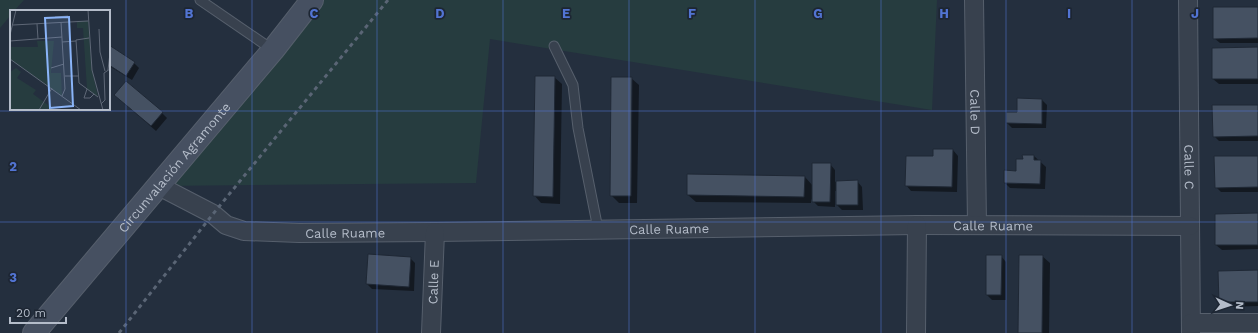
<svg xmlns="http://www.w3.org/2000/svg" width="1258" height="333" font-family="'Work Sans',sans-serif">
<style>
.green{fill:#263c3f}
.shadow{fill:#0007}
.building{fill:#455162;stroke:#1f2835}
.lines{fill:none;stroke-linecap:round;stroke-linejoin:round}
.service-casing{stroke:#565f6c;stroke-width:11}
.minor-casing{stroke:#565f6c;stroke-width:20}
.secondary-casing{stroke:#565f6c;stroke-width:24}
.service{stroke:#38414e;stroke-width:9}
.minor{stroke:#38414e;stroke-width:18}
.secondary{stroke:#465061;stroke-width:22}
.rail{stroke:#5a6575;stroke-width:3;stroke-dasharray:4 4;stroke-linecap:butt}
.grid{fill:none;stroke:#5274d3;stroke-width:1;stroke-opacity:0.55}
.labels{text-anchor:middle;stroke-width:3.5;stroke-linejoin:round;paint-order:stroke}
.street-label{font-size:13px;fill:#b4bcc9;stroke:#1d2633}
.inset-road{fill:none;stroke:#5e6776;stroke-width:1}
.view{fill:#8ab4f8;fill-opacity:0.15;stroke:#8ab4f8;stroke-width:2}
.inset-edge{fill:none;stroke:#b4bcc9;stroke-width:2}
.grid-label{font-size:13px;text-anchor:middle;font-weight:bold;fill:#5274d3;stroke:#1d2633;stroke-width:3.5;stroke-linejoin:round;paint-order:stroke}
</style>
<rect width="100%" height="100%" fill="#242f3e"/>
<g class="green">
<path d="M0,0h24l-10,11h-3v4l-11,13z"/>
<path d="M304,0h633l-5,110 -442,-71 -14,144 -317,3z"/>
</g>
<g class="shadow">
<path d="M1258,8v35h-38l-6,-5z"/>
<path d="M109,47l25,16 5,5 -7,12 -23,-14z"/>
<path d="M1258,48v36h-39l-6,-5v-30z"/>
<path d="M554,77l8,7 -2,120 -19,-1 -7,-8z"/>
<path d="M631,78l8,7 -2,118h-18l-8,-8z"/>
<path d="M115,95l47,18 5,5 -11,13z"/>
<path d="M1042,100l5,5 -1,23h-34l-5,-5 11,-10z"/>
<path d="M1258,106v35h-39l-5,-5z"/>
<path d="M934,150h19l5,6 -1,36 -46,-1 -5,-6 28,-28z"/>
<path d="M1034,156l12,11 -1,22 -35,-1 -5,-5z"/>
<path d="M1258,157v35h-37l-5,-5z"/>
<path d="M830,164l5,6v12l22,-1 5,6 1,23h-21l-5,-5v-14h-2v16l-17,-1 -7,-7v4l-115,-1 -8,-7 117,-18 8,9z"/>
<path d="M1258,214v35l-36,1 -6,-5z"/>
<path d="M1001,256l5,6v38h-14l-5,-5z"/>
<path d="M1042,256l8,7 -1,70h-30z"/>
<path d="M410,258l5,5 -1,28 -42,-2 -5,-5z"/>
<path d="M1258,271v35l-33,1 -5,-5z"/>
</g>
<g class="building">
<path d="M1213,7h45v31l-45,1z"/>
<path d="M109,45l26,17 -9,14 -17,-11z"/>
<path d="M1258,47v32h-46v-31z"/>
<path d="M535,76h20l-2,121 -20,-1z"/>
<path d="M611,77h21l-1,119h-21z"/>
<path d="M126,81l37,31 -12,14 -37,-31z"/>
<path d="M1017,98l25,1v25l-36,-1v-11h11z"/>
<path d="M1212,105h46v31l-45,1z"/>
<path d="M933,149h20l-1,38 -47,-1 1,-30h27z"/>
<path d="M1022,155h12v5h7l-1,24 -36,-1v-13l12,1v-12h7z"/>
<path d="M1214,156h44v31l-43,1z"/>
<path d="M812,163h19l-1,39h-18z"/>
<path d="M687,174l118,2 -1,21 -117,-2z"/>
<path d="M858,180v25h-22v-24z"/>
<path d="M1258,213v32h-43v-31z"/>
<path d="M368,254l43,3 -2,30 -43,-3z"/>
<path d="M986,255h16l-1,40h-15z"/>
<path d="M1019,255h24l-1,78h-24z"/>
<path d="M1258,270v32h-39l-1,-31z"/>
</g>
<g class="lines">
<g class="service-casing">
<g id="service">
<path d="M200,0l73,50"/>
<path d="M554,46l19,39 5,43 20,101"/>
</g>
</g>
<g class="minor-casing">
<g id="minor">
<path id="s1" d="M974,0l3,225"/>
<path id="s2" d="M1188,0l3,333"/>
<path id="s3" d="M159,186l54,28 13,11 18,6 55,2 136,-1 482,-7 273,1"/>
<path d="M1191,323h67"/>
<path id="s4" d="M431,333l4,-101"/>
<path d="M916,333l1,-108"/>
</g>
</g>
<g class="secondary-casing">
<g id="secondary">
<path id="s5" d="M34,333l239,-283 39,-50"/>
</g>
</g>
<use href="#service" class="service"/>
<use href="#minor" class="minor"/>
<use href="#secondary" class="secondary"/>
<path class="rail" d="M119,333l94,-119 175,-214"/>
</g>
<path class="grid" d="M126,0v333M252,0v333M377,0v333M503,0v333M629,0v333M755,0v333M881,0v333M1006,0v333M1132,0v333M0,111h1258M0,222h1258"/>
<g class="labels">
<g class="street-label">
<text dy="5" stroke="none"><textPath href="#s1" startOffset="112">Calle D</textPath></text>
<text dy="5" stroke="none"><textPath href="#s2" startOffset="167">Calle C</textPath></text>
<text dy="5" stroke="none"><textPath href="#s5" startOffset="217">Circunvalación Agramonte</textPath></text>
<text dy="5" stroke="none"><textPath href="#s3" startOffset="846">Calle Ruame</textPath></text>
<text dy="5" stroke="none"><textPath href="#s3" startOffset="522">Calle Ruame</textPath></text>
<text dy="5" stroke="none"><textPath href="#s3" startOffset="198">Calle Ruame</textPath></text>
<text dy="5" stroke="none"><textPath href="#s4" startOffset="51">Calle E</textPath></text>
</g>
</g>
<g transform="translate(10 10)">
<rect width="100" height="100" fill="#242f3e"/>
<path d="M67,11h11l4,49 6,27 -11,-8 -4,-61h-6zM27,31h17l-3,32h10l1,23 -52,-37v-12h28zM6,58l5,4 -4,6 19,12 -3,4 22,16h-45v-38z" fill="#263c3f"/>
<path class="inset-road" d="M78,0l4,60 11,40M45,7l13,-1M51,12l4,67 -3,7M27,14l1,15M3,15l75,-4M89,19l1,23 5,19M0,25l6,-25M79,28l-13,2 3,43 19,14M0,31l52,-4M52,32l14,-1M0,49l71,51M41,58l13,-4M98,60l2,-17M55,66h13M77,79l-3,9h6l4,-4M91,94l4,-4 -1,-27 6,-4M29,100l13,-22"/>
<path class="view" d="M59,7l4,89 -23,2 -5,-90z"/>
<rect width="100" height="100" class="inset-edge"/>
</g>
<g class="grid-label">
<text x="189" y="18">B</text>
<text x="314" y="18">C</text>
<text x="440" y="18">D</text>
<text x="566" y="18">E</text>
<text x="692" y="18">F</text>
<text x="818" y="18">G</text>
<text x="944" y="18">H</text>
<text x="1069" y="18">I</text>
<text x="1195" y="18">J</text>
<text x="13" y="171">2</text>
<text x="13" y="282">3</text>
</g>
<g transform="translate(1230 305) rotate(93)" stroke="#1d2633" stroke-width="3" paint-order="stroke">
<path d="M0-3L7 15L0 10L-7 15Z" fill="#b4bcc9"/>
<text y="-6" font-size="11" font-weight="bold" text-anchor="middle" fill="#b4bcc9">N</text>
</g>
<path d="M10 317v6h56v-6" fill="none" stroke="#b4bcc9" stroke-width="2"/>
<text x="16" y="317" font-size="12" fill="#b4bcc9" stroke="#1d2633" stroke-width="3" paint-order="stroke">20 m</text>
</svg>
